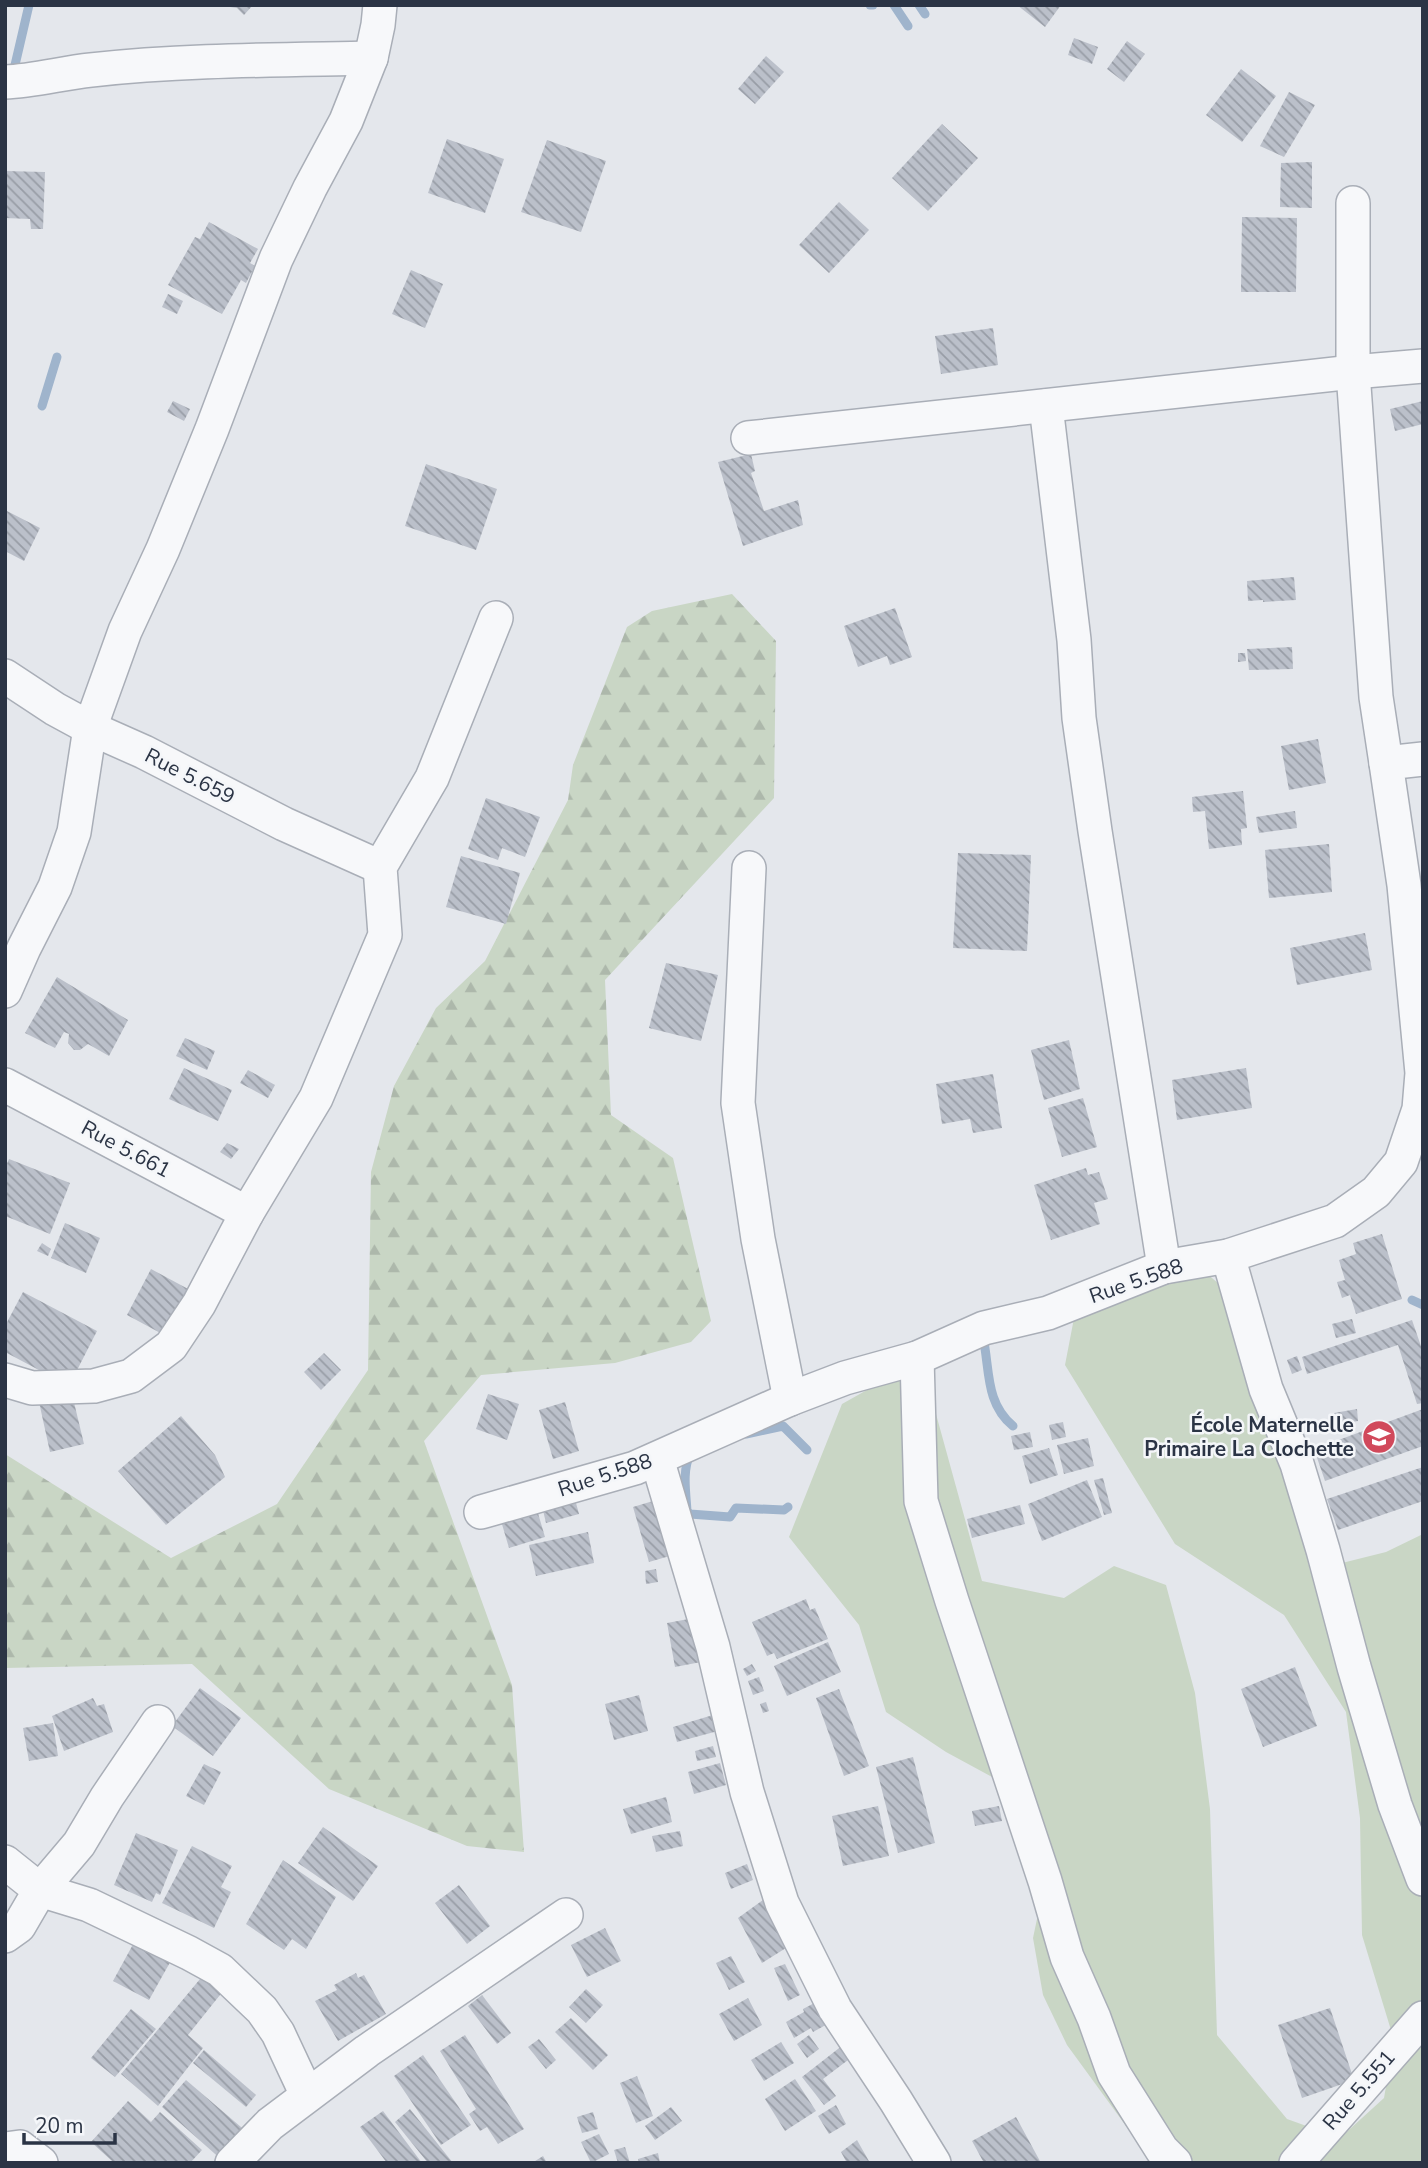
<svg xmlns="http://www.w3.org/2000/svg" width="1428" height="2168" font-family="'Nunito Sans',sans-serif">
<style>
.green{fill:#c9d6c5}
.forest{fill:url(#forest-firs)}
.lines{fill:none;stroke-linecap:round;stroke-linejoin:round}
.stream{stroke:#9fb4cc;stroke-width:9}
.building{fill:url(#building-back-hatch)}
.minor-casing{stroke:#a9aeb7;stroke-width:36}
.minor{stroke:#f7f8fa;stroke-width:33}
.labels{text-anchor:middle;stroke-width:5;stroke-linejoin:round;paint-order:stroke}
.street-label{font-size:21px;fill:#2b3445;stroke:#f4f6f9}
.poi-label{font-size:21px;font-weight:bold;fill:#2b3445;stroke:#f4f6f9;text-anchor:end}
</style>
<defs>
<pattern id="forest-firs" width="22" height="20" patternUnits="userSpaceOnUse" patternTransform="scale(1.75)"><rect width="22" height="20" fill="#c9d6c5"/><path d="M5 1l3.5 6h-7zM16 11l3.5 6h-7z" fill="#adb8ab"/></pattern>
<pattern id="building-back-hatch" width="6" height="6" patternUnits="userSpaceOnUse" patternTransform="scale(1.75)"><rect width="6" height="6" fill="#bbc0ca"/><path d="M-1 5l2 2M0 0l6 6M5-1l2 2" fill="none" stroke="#989da6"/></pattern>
</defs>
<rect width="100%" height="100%" fill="#e4e7ec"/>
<path class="green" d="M1200,1268l49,41 26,90 35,172 76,-19 37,-18v629h-270l-86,-118 -24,-50 -10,-57 12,-57 -40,-97 -59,-32 -60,-40 -27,-87 -70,-88 53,-133 48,-27 38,8 54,196 82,17 50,-32 52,19 29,108 15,116 7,226 70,84 53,19 44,-40 10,-58 -32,-105 -2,-117 -14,-106 -62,-97 -109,-71 -110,-179 10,-52z"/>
<path class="forest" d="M732,594l44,47 -2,157 -169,182 6,135 62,43 38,163 -20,21 -76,21 -134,12 -57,66 88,244 12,167 -57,-6 -138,-57 -137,-125 -187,4v-214l166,104 106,-54 91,-134 3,-198 23,-86 42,-78 49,-47 83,-161 5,-35 54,-138 25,-16z"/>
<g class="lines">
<g class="stream">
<path d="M870,5h3"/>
<path d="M894,5l14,21"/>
<path d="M919,5l6,9"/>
<path d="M15,65l14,-60"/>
<path d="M42,406l15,-49"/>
<path d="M1412,1300l11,5"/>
<path d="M983,1337c7,32 2,66 30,89"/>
<path d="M746,1434l37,-8 24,24"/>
<path d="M690,1454c-8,17 -4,39 -3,57l3,3 40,3 6,-9 48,2 4,-3"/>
</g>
</g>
<g class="building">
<path d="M230,5h23l-9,10 -7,-7 -7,-1z"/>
<path d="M1017,5h44l-16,22z"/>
<path d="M1074,38l24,9 -6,17 -24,-9z"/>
<path d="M1127,41l18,13 -21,28 -17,-13z"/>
<path d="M766,56l18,16 -29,32 -17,-15z"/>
<path d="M1241,69l35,27 -34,46 -36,-27z"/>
<path d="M1289,92l26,13 -31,52 -24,-11z"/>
<path d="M942,124l36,34 -50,53 -36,-33z"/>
<path d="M447,139l57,20 -19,54 -57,-20z"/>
<path d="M547,140l59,21 -25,71 -60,-20z"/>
<path d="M1312,162v46l-32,-1 1,-44z"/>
<path d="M5,171l40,1 -2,57h-12l-1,-10 -25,-1z"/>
<path d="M839,202l30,28 -40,43 -30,-28z"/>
<path d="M1242,217l55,1 -1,74h-55z"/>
<path d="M209,222l49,27 -8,14 5,3 -9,17 -5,-3 -19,34 -54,-29 27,-48 5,2z"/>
<path d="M411,270l32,14 -18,44 -33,-14z"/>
<path d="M168,294l15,7 -6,13 -15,-7z"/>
<path d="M993,328l5,37 -57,9 -6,-38z"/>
<path d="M173,401l17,8 -6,12 -17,-9z"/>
<path d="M1423,401v23l-28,7 -5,-22z"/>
<path d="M751,454l4,17 -4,2 13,38 34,-11 5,25 -60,21 -25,-84z"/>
<path d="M426,464l71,25 -21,61 -71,-24z"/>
<path d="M5,510l35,18 -16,33 -19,-10z"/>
<path d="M1294,577l2,23 -33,2v-2l-15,1 -1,-20z"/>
<path d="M895,608l17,49 -22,8 -3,-9 -29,11 -14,-41z"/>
<path d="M1292,647l1,22 -44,1 -2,-21z"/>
<path d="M1238,653h7l1,8 -8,1z"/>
<path d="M1318,739l8,44 -37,7 -8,-44z"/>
<path d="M1243,791l4,37 -6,1 1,16 -33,4 -4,-38 -12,1 -1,-15z"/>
<path d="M486,798l54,19 -15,40 -23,-9 -4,12 -30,-11z"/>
<path d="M1295,811l2,17 -38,5 -3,-16z"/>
<path d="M1329,844l3,48 -63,6 -4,-48z"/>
<path d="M958,853l73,2 -4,96 -74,-3z"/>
<path d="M461,856l59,17 -14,51 -60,-17z"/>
<path d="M1365,933l7,37 -75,15 -7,-37z"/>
<path d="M666,963l52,12 -17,66 -52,-13z"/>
<path d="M57,977l71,43 -19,36 -21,-12 -8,6h-6l-6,-7 1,-9 -5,-2 -9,16 -30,-15z"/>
<path d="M185,1038l30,13 -8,19 -31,-14z"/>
<path d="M1069,1040l11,49 -36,11 -13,-50z"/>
<path d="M184,1068l48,22 -14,31 -49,-22z"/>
<path d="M1246,1068l6,40 -75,12 -5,-40z"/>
<path d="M248,1070l27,15 -7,13 -28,-15z"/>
<path d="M993,1074l9,54 -29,5 -3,-14 -28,5 -6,-40z"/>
<path d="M1083,1098l14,49 -35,10 -14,-49z"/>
<path d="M227,1143l12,6 -8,10 -11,-7z"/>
<path d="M9,1159l61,24 -20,51 -45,-18v-48z"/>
<path d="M1086,1168l2,7 11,-3 9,27 -14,4 6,21 -49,16 -17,-55z"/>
<path d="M65,1223l35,15 -14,35 -35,-15z"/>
<path d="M1382,1234l20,65 -46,15 -6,-19 -8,3 -5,-16 8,-2 -6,-20 17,-6 -3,-11z"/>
<path d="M42,1243l9,6 -3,7 -11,-5z"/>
<path d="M151,1269l39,21 -24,46 -39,-21z"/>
<path d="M23,1292l74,39 -28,55 -64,-34v-26z"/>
<path d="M1352,1319l4,14 -20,5 -4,-14z"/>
<path d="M1412,1320l11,32v51l-6,1 -19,-59 -91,29 -5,-17z"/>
<path d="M324,1353l17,17 -20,20 -17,-18z"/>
<path d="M1297,1356l5,14 -10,4 -5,-14z"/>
<path d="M72,1394l12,50 -34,8 -11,-50z"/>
<path d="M488,1394l31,10 -12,36 -31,-11z"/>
<path d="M565,1402l14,49 -26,8 -14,-49z"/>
<path d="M1357,1409l1,12 -21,4 -3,-12z"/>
<path d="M1423,1409v37l-98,35 -11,-32z"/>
<path d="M181,1416l34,39 10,22 -59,48 -48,-54z"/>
<path d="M1063,1422l3,15 -14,3 -3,-15z"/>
<path d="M1030,1432l3,15 -19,3 -3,-14z"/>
<path d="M1088,1438l6,28 -30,8 -7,-29z"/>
<path d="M1049,1448l9,27 -28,9 -8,-28z"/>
<path d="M1423,1467v34l-85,29 -11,-31z"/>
<path d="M1103,1478l9,35 -8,2 -10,-35z"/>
<path d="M1087,1480l15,37 -60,24 -14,-37z"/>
<path d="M573,1492l6,22 -33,9 -5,-21z"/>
<path d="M663,1498l17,55 -31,9 -16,-55z"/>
<path d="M535,1503l10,34 -36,11 -10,-34z"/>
<path d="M1020,1505l5,19 -53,14 -5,-19z"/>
<path d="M588,1532l6,31 -58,13 -7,-31z"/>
<path d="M656,1569l2,13 -12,2 -1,-13z"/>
<path d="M806,1599l4,11 5,-2 13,31 -51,20 -3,-6 -7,3 -15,-34z"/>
<path d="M694,1618l7,44 -26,5 -8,-44z"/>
<path d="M828,1642l13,30 -54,24 -13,-30z"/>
<path d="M752,1664l4,7 -9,5 -4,-7z"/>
<path d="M1295,1667l22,59 -54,21 -22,-58z"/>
<path d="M759,1677l5,14 -11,4 -5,-14z"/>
<path d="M200,1688l41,30 -28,38 -41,-30z"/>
<path d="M839,1689l30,77 -25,10 -28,-78z"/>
<path d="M639,1695l9,36 -34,9 -9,-36z"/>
<path d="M93,1698l4,8 7,-2 9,28 -49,19 -12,-35z"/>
<path d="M766,1702l3,9 -6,2 -3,-9z"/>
<path d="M713,1715l5,16 -41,11 -4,-15z"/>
<path d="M53,1723l5,33 -29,5 -6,-33z"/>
<path d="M713,1746l3,11 -19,4 -2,-10z"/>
<path d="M913,1757l22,86 -37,10 -22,-86z"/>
<path d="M720,1763l6,22 -32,9 -6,-22z"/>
<path d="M204,1764l17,8 -17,33 -18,-9z"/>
<path d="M666,1797l6,25 -41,12 -8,-25z"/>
<path d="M878,1806l11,50 -46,10 -11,-50z"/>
<path d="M999,1806l3,15 -27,5 -3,-15z"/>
<path d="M323,1827l55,39 -25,35 -55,-38z"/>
<path d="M680,1831l3,15 -27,6 -4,-16z"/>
<path d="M136,1833l42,17 -18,45 -4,-2 -4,9 -38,-17z"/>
<path d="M192,1846l40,20 -11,21 10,5 -17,36 -52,-25z"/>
<path d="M283,1860l53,37 -30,52 -14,-10 -8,11 -38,-26z"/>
<path d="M747,1864l6,16 -22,9 -6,-16z"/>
<path d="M459,1885l31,41 -23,18 -32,-41z"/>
<path d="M770,1895l24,48 -32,20 -24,-45z"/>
<path d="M605,1928l16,33 -34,16 -16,-32z"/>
<path d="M137,1937l36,20 -24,43 -36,-19z"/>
<path d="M731,1956l14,26 -16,8 -13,-27z"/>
<path d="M785,1964l15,31 -12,6 -14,-33z"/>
<path d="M210,1967l18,18 -40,50 15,13 -45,58 -37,-32z"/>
<path d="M356,1973l2,5 6,-3 22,39 -48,27 -23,-40 22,-11 -3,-5z"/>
<path d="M586,1989l17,16 -17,18 -17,-16z"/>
<path d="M482,1995l29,38 -14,11 -29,-38z"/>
<path d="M748,1998l14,27 -28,16 -15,-27z"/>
<path d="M822,1999l11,22 -20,11 -2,-4 -17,10 -8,-16 18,-10 -1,-3z"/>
<path d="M1330,2008l24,72 -52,18 -24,-73z"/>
<path d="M131,2009l25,20 -41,48 -24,-19z"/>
<path d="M571,2018l37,37 -15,15 -38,-38z"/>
<path d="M465,2035l59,94 -26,15 -11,-17 -7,4 -11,-17 7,-5 -36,-58z"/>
<path d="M809,2035l10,14 -12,9 -10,-14z"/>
<path d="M539,2039l17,21 -10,9 -18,-22z"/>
<path d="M781,2042l13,21 -30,18 -13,-21z"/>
<path d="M843,2045l9,12 -29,22 13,17 -12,9 -22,-28z"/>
<path d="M204,2050l52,45 -10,12 -53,-44z"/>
<path d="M423,2055l48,70 -30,20 -47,-69z"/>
<path d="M637,2076l16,40 -17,7 -16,-40z"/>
<path d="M795,2079l21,32 -31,20 -20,-32z"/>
<path d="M186,2080l62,53 -25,28 -61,-54z"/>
<path d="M128,2101l23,21 9,-10 42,38 -12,13h-80l2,-2 -21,-19z"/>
<path d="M836,2105l10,19 -17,10 -11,-18z"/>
<path d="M671,2107l11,14 -27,19 -10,-14z"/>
<path d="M410,2109l43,54h-25l-33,-41z"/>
<path d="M383,2111l39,52h-35l-27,-36z"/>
<path d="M593,2112l5,17 -16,4 -5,-16z"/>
<path d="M1016,2117l25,46h-57l-12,-22z"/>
<path d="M599,2134l10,20 -18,9 -10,-21z"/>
<path d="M857,2140l13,23h-23l-6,-11z"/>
<path d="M625,2147l5,16h-12l-4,-13z"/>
<path d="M658,2153l2,10h-21l-1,-4z"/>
<path d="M543,2156l4,7h-15z"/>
</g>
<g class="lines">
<g class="minor-casing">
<g id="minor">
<path d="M5,82c29,-1 57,-9 86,-12 92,-10 187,-10 280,-12"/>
<path d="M1353,203v169l23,325 10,66"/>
<path d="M1046,406l28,234 5,78 16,113 69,436"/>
<path d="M748,438l605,-66 70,-6"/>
<path d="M5,676l50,33 35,19 54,24 140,72 96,43"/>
<path d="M749,868l-11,235 20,136 32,160"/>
<path d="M5,991l19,-43 31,-61 19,-55 16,-104 35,-97 38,-82 49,-120 64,-170 34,-71 36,-67 25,-63 7,-33 2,-20"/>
<path d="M5,1085l242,128"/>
<path d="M1228,1256l38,133 31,75 26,86 31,117 41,138 28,74"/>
<path d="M917,1358l4,143 31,100 93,280 22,76 27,61 20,56 48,76 13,13"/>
<path d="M5,1380l27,8 62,-2 37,-10 40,-30 28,-42 48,-91 69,-115 69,-163 -5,-68 52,-89 64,-160"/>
<path d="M657,1459l56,188 34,145 35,111 53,106 61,92 38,62"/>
<path d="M481,1512l154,-44 155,-69 55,-21 72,-20 67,-30 64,-15 116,-46 64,-11 107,-35 41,-29 25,-30 18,-53 3,-36 -18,-188 -18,-122 37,-4"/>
<path d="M158,1722l-51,75 -28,47 -39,46 49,15 100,48 31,17 42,40 16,23 29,62"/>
<path d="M5,1862l35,28 -21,36 -14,10"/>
<path d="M5,2149l15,-2 21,16"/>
<path d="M232,2163l38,-39 97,-73 199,-136"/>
<path d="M1296,2163l127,-145"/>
</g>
</g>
<use href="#minor" class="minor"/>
</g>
<defs>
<g id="school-disc" transform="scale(1.75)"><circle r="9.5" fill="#d1495b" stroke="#f4f6f9"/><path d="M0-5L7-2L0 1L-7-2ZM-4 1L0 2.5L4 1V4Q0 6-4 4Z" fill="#fff"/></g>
</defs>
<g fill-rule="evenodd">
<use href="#school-disc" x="1379" y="1437"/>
</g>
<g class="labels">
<g class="street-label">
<text transform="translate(190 776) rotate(27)" y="7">Rue 5.659</text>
<text transform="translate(126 1149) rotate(28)" y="7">Rue 5.661</text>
<text transform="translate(1136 1281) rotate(-19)" y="7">Rue 5.588</text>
<text transform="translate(605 1475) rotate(-18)" y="7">Rue 5.588</text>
<text transform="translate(1359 2090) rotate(-49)" y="7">Rue 5.551</text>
</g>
<g class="poi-label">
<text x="1354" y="1432">École Maternelle<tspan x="1354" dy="24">Primaire La Clochette</tspan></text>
</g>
</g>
<rect width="1428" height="2168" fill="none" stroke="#2b3445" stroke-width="14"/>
<path d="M24 2133v10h91v-10" fill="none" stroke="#2b3445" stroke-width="3.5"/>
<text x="35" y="2133" font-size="21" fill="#2b3445" stroke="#f4f6f9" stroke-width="5" paint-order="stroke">20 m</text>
</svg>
